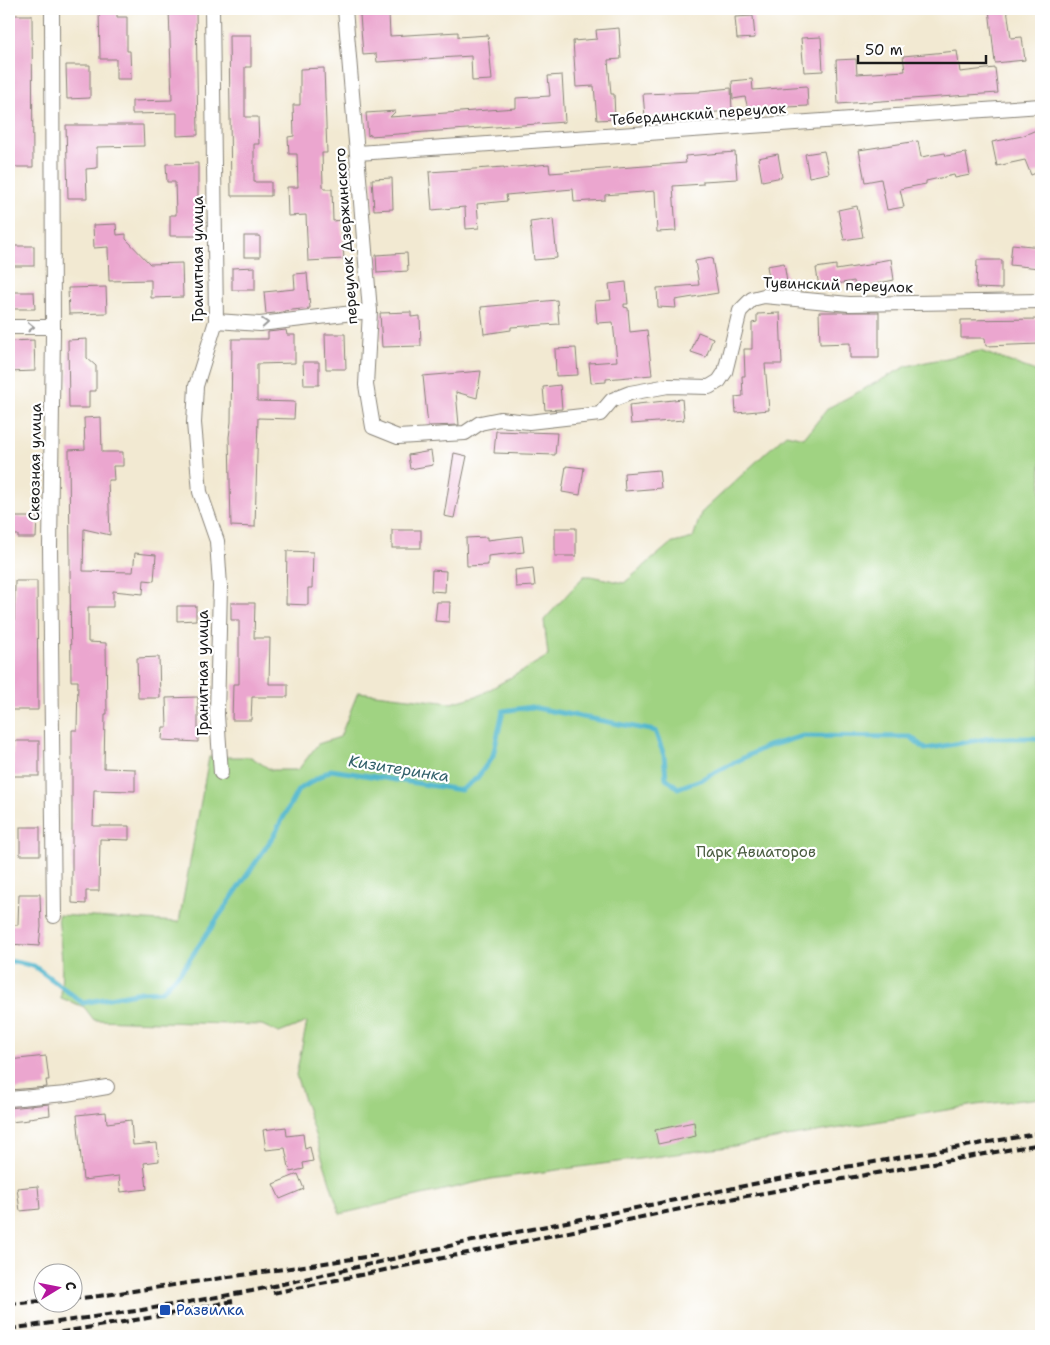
<svg xmlns="http://www.w3.org/2000/svg" width="1050" height="1345" font-family="'Shantell Sans',sans-serif">
<style>
.green{fill:#a0d382;stroke:#5e784f}
.lines{fill:none;stroke-linecap:round;stroke-linejoin:round}
.stream{stroke:#4db5cc;stroke-width:5}
.building{fill:#eba6cf}
.street-casing{stroke:#878277;stroke-width:16}
.street{stroke:#fff;stroke-width:14}
.rail{stroke:#1c1c1c;stroke-width:4;stroke-dasharray:8 4;stroke-linecap:butt}
.oneway{stroke:#999}
.transit-dot{fill:#1a4fb4;stroke:#fff;stroke-width:2}
.labels{text-anchor:middle;stroke-width:4.5;stroke-linejoin:round;paint-order:stroke}
.street-label{font-size:15px;fill:#1c1c1c;stroke:#fff}
.park-label{font-size:15px;fill:#4a5c40;stroke:#fff}
.transit-label{font-size:15px;fill:#164399;stroke:#fff;text-anchor:start}
.water-label{font-size:16px;font-style:italic;fill:#32616b;stroke:#fff}
</style>
<rect width="100%" height="100%" fill="#fff"/>
<filter id="ink" filterUnits="userSpaceOnUse"><feTurbulence type="fractalNoise" baseFrequency=".02" numOctaves="2"/><feDisplacementMap in="SourceGraphic" scale="10" xChannelSelector="R" yChannelSelector="G"/><feConvolveMatrix kernelMatrix="1 2 1 2 8 2 1 2 1" color-interpolation-filters="sRGB"/></filter>
<filter id="wash" filterUnits="userSpaceOnUse"><feTurbulence type="fractalNoise" baseFrequency=".0096" numOctaves="4" result="noise"/><feDisplacementMap in="SourceGraphic" scale="20" xChannelSelector="R" yChannelSelector="G"/><feGaussianBlur stdDeviation="1.12" result="paint"/><feColorMatrix in="noise" values="0 0 0 0 0 0 0 0 0 0 0 0 0 0 0 0 0 1.4 0 .05"/><feComposite in="paint" operator="in"/></filter>
<g filter="url(#wash)">
<rect width="100%" height="100%" fill="#f2e9d2"/>
<path class="green" d="M980,351l61,22v725l-65,7 -248,42 -237,32 -151,35 -44,-139 11,-53 -28,11 -17,-8 -168,-5 -10,-13 -23,-9 1,-38 -4,-45 121,7 30,-165h42l20,13h27l20,-26 22,-7 18,-45 93,11 29,-8 68,-39 -4,-36 40,-44h7l33,7 46,-39 23,-6 8,-25 85,-79 18,4 24,-30 79,-42z"/>
<g class="lines">
<path class="stream" d="M9,961l25,5 49,37 58,-11 21,-1 21,-22 90,-132 25,-47 33,-20 130,20 16,-12 16,-22 10,-45 28,-4 124,24 9,24 2,23 12,10 22,-8 65,-33 38,-11 108,1 14,12 66,-11h43l7,3"/>
</g>
<g id="blocks">
<g class="building">
<path d="M99,9h18v8h10v34h3l1,28h-15v-20h-16z"/>
<path d="M169,9h27l2,126 -21,1v-23l-45,1v-13l40,-1z"/>
<path d="M989,9h18l4,29 11,-1 3,23 -30,3z"/>
<path d="M389,13l1,23 68,-4v5l30,-2 4,45 -20,1 -1,-25 -94,6 -1,-8 -13,1 -3,-40z"/>
<path d="M9,15h23l1,152h-23l-1,-85h3l-1,-36h-2z"/>
<path d="M753,16l2,22 -18,1 -2,-22z"/>
<path d="M619,28l2,31 -13,1 3,34h3l1,25 -18,1 -3,-34 -18,1 -3,-46 24,-2 -1,-9z"/>
<path d="M229,35h22v32h-6v50h13l1,27h-5v38h17v14h-40z"/>
<path d="M821,37l2,34 -19,1 -3,-34z"/>
<path d="M957,51l3,21 35,-4 3,25 -160,11 -2,-44 20,-1 1,15 48,-3 -2,-15z"/>
<path d="M66,65h24v33l-23,1z"/>
<path d="M324,68l3,85h-5l1,33 1,3h8l1,32 8,-1 3,39 -36,2 -2,-46 -18,1 -1,-29h11l-1,-33h-8l-1,-17 6,-1 -1,-31h7v-36z"/>
<path d="M562,75l3,47 -195,14v-2l-2,2 -2,-23 30,-2 -6,6 126,-9v-10l34,-2 -2,-20z"/>
<path d="M752,79l1,11 54,-4 1,20 -60,3 -3,-12 -12,2 -1,-18z"/>
<path d="M731,88l1,23 -87,6 -2,-23 57,-2v-1z"/>
<path d="M66,125h77l1,21 -47,1v21l-11,1 1,29h-19z"/>
<path d="M1041,128v43l-10,4 -6,-15 -28,6 -5,-24 30,-6z"/>
<path d="M918,141l3,16 24,-4 1,3 20,-3 4,22 -15,3 -1,-3 -28,6v3l-26,5 4,18 -17,3 -6,-31 -16,3 -6,-32z"/>
<path d="M824,151l5,22 -20,4 -4,-23z"/>
<path d="M735,152l2,27 -34,2v3l-30,2 3,45 -19,1 -2,-41 -50,4v5l-31,2 -1,-13 -67,6 1,6 -30,3 2,24 -13,1 -1,-22 -33,3 -3,-38 75,-5v1l45,-4 1,9 136,-10 -1,-7z"/>
<path d="M778,154l4,23 -20,4 -4,-23z"/>
<path d="M198,163v73h-28v-21h6l-1,-33h-8l-1,-18z"/>
<path d="M392,178l1,31 -19,1 -2,-31z"/>
<path d="M857,206l6,31 -19,3 -6,-30z"/>
<path d="M553,219l4,39 -23,2 -4,-38z"/>
<path d="M116,224l1,11 9,-1v5l24,25 32,-1 1,34 -32,1v-18l-42,1 -1,-34 -14,1 -1,-23z"/>
<rect x="244" y="236" width="16" height="21"/>
<path d="M1012,244l29,3 -2,21 -29,-3z"/>
<rect x="9" y="246" width="25" height="20"/>
<path d="M407,253l1,18 -31,2 -1,-18z"/>
<path d="M712,258l6,35 -43,7 1,8 -18,-1 -1,-19 42,-3 -4,-24z"/>
<path d="M891,259l3,21 -39,8 -1,-7 -35,6 -3,-19 20,-3v5l38,-6v-2z"/>
<path d="M977,260h25v29l-26,-1z"/>
<path d="M784,263l3,19 -17,2 -3,-18z"/>
<path d="M255,267v23h-23v-22z"/>
<path d="M307,273l3,35 -26,3v1l-18,2 -2,-22 31,-3 -1,-15z"/>
<path d="M626,282l2,22h-4v3l4,1 2,24 17,-2 5,45 -46,4v3l-15,1 -2,-20 28,-2 -4,-39 -16,1 -2,-22 16,-1 -2,-16z"/>
<path d="M106,287l1,26 -38,1 -1,-26z"/>
<path d="M11,292h23l1,17h-23z"/>
<path d="M557,300l2,24 -48,3v3l-27,4 -3,-27z"/>
<path d="M411,312v5l9,-1 1,30 -39,1 -2,-34z"/>
<path d="M819,312h60v46h-29v-15l-30,1z"/>
<path d="M780,313l2,51h-17l4,46 -33,3 -1,-16 8,-1 -1,-20h3l-1,-27h8v-26l5,-1v-8z"/>
<path d="M1039,319l1,25 -54,2 -1,-8h-24v-18z"/>
<path d="M286,330l1,5h8v28l-38,1v37l38,1 -1,17 -36,-1 -3,109 -24,-1 -2,-89 2,-15 1,-83h36v-7z"/>
<path d="M698,332l15,6 -7,19 -15,-5z"/>
<path d="M325,334h20l1,35h-20z"/>
<path d="M87,339v19l9,8v25h-7v17h-20l-1,-68z"/>
<path d="M34,340l1,31 -26,1v-31z"/>
<path d="M576,348l2,27 -22,1 -1,-27z"/>
<path d="M303,362h16v23h-15z"/>
<path d="M481,371l-4,27 -21,-6 3,33 -31,1 -5,-50z"/>
<path d="M560,385l2,24 -17,1 -2,-23z"/>
<path d="M682,399l2,21 -53,4 -2,-19z"/>
<path d="M101,417l1,35h21v14h-10l1,14h-6l2,55 -26,-6 -1,42 50,1 2,-19 21,2 -2,26 -10,-1 -1,14 -30,-3v16h-25v35l18,1 1,71h-2l-1,54 31,1v22l-41,-1 -1,36h36v14l-29,-1 -1,52h-13v13l-14,-1v-173h5l1,-49h-7l-2,-231 16,-1 -1,-31z"/>
<path d="M496,431l61,2 -2,22 -61,-2z"/>
<path d="M431,451l2,14 -23,4 -2,-14z"/>
<path d="M454,453l13,3 -13,62 -10,-2z"/>
<path d="M566,466l18,2 -4,27 -18,-3z"/>
<path d="M659,470l2,18 -36,3 -1,-18z"/>
<path d="M9,517h28l-1,21h-18v-3h-9z"/>
<rect x="555" y="528" width="21" height="28"/>
<rect x="392" y="530" width="29" height="18"/>
<path d="M522,536l2,16 -36,4v9l-21,1 -1,-28 21,-1v3z"/>
<path d="M287,551l26,1 -1,36h-4v17l-22,-1z"/>
<path d="M533,568l2,18 -19,1 -1,-17z"/>
<path d="M432,570l14,1 -1,21 -14,-1z"/>
<path d="M15,581h22l1,129h-29v-77h5z"/>
<path d="M437,602h13l-1,20 -14,-1z"/>
<path d="M231,603h24l-1,35h16l-1,46h19v13h-36l-1,23h-19l1,-36h6v-64h-8z"/>
<path d="M177,606h19v14l-19,1z"/>
<path d="M159,657l1,41h-22l-1,-40z"/>
<path d="M198,697v45l-36,-2 1,-13h4l-1,-29z"/>
<rect x="13" y="741" width="26" height="35"/>
<rect x="20" y="827" width="20" height="28"/>
<path d="M19,894h21l1,33 -2,19 -30,-2v-19h9z"/>
<path d="M46,1056l3,24h-3l1,7 -38,3v-30z"/>
<path d="M49,1104l1,11 -21,3v2l-19,2 -1,-14z"/>
<path d="M106,1112l1,11 24,-3 2,25 24,-2 2,18 -15,2 3,26 -26,3 -2,-16 -36,4 -6,-65z"/>
<path d="M694,1122l2,14 -38,8 -3,-14z"/>
<path d="M286,1127l1,9 16,-2 2,15 5,-2 3,14 -10,2 1,6 -14,3 -5,-24 -19,2 -3,-20z"/>
<path d="M298,1174l6,15 -24,10 -7,-15z"/>
<path d="M38,1186l2,23 -20,2 -3,-23z"/>
</g>
</g>
</g>
<g filter="url(#ink)">
<use href="#blocks" fill-opacity="0" stroke="#878277" stroke-width="1"/>
<g class="lines">
<g class="street-casing">
<g id="street">
<path d="M52,9l1,325 -3,213 4,369"/>
<path d="M212,9l4,312 -20,65 -2,37 6,69 17,49 3,45 -3,129 4,58"/>
<path d="M345,9l25,302 -4,74 7,42 25,10 67,-4 15,-10 20,-4 29,3 71,-8 12,-14 18,-7 38,-7 41,1 10,-6 6,-9 15,-61 12,-12 12,-3 85,8 192,-3"/>
<path d="M358,153l683,-47"/>
<path d="M216,321l44,3 110,-13"/>
<path d="M9,327h44"/>
<path d="M9,1099l57,-5 41,-7"/>
</g>
</g>
<use href="#street" class="street"/>
<g class="rail">
<path d="M273,1293l451,-93 317,-56"/>
<path d="M72,1299l27,-3 280,-41"/>
<path d="M9,1304l33,-3"/>
<path d="M9,1329l133,-19 110,-19 206,-47 330,-67 253,-44"/>
<path d="M37,1336l123,-20 73,-15"/>
</g>
</g>
<defs><path id="oneway-chevron" d="M-2-3.5L2.5 0L-2 3.5" fill="none" stroke-width="1.6" stroke-linecap="round" stroke-linejoin="round" transform="scale(1.25)"/></defs>
<g class="oneway">
<use href="#oneway-chevron" transform="translate(265 323) rotate(-4)"/>
<use href="#oneway-chevron" transform="translate(31 327) rotate(1)"/>
</g>
</g>
<rect class="transit-dot" x="159" y="1304" width="12" height="12" rx="2.5"/>
<g class="labels">
<g class="street-label">
<text transform="translate(698 114) rotate(-4)" y="5">Тебердинский переулок</text>
<text transform="translate(346 236) rotate(-94)" y="5">переулок Дзержинского</text>
<text transform="translate(198 259) rotate(-90)" y="5">Гранитная улица</text>
<text transform="translate(838 285) rotate(2)" y="5">Тувинский переулок</text>
<text transform="translate(35 462) rotate(-89)" y="5">Сквозная улица</text>
<text transform="translate(203 673) rotate(-90)" y="5">Гранитная улица</text>
</g>
<g class="park-label">
<text x="756" y="857">Парк Авиаторов</text>
</g>
<g class="transit-label">
<text x="176" y="1315">Развилка</text>
</g>
<g class="water-label">
<text transform="translate(399 768) rotate(9)" y="6">Кизитеринка</text>
</g>
</g>
<rect width="1050" height="1345" fill="none" stroke="#fff" stroke-width="30"/>
<g transform="translate(58 1288) rotate(80)"><circle r="24" fill="#ffffff" stroke="#a4a4a4"/>
<path d="M0-4L9 19L0 12L-9 19Z" fill="#b5179e"/>
<text y="-8" font-size="14" font-weight="bold" text-anchor="middle" fill="#1c1c1c">С</text>
</g>
<path d="M858 55v8h128v-8" fill="none" stroke="#1c1c1c" stroke-width="2.5"/>
<text x="865" y="55" font-size="15" fill="#1c1c1c" stroke="#ffffff" stroke-width="4" paint-order="stroke">50 m</text>
</svg>
